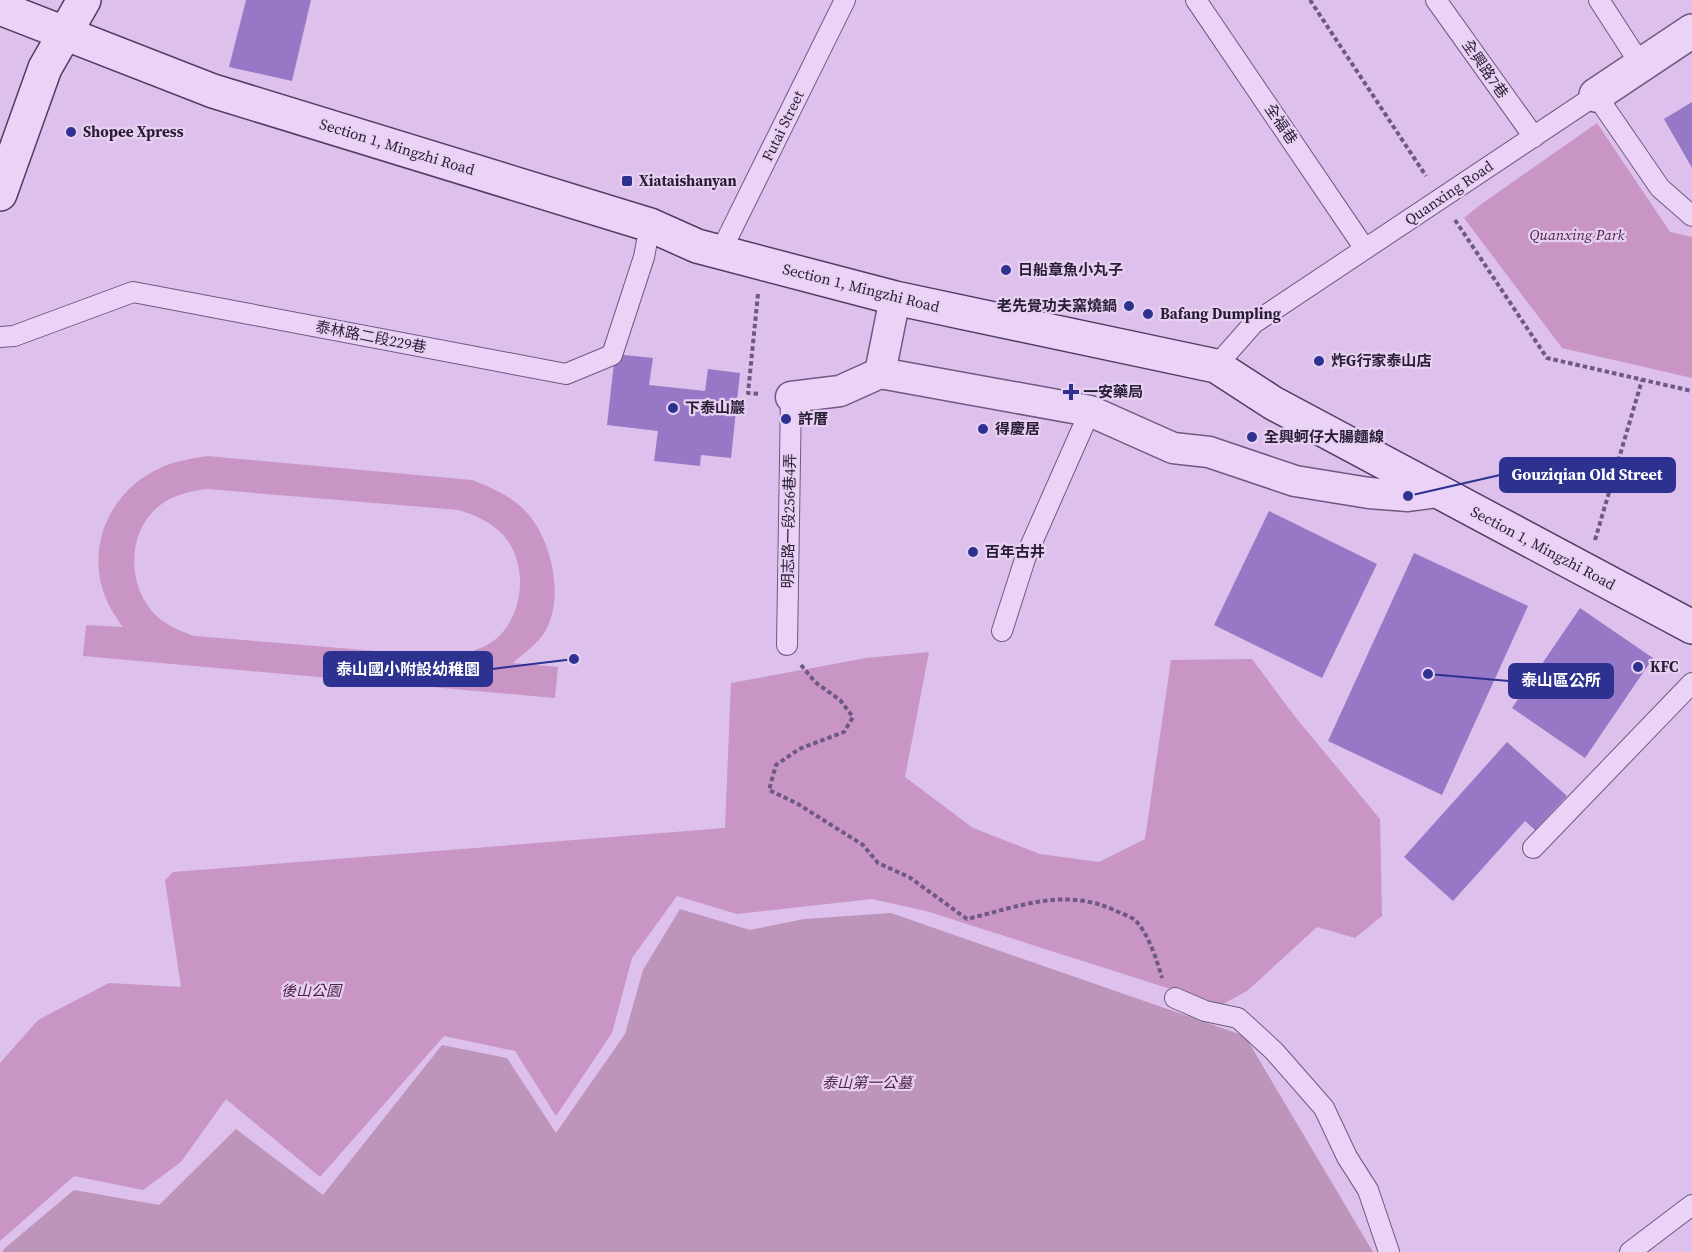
<svg xmlns="http://www.w3.org/2000/svg" width="1692" height="1252" font-family="'Source Serif 4','Noto Sans TC',serif">
<style>
.green{fill:#c895c4;fill-rule:evenodd}
.cemetery{fill:#bd94ba}
.building{fill:#9678c7}
.lines{fill:none;stroke-linecap:round;stroke-linejoin:round}
.service-casing{stroke:#6e5983;stroke-width:22}
.pedestrian-casing{stroke:#6e5983;stroke-width:33}
.minor-casing{stroke:#6e5983;stroke-width:36}
.secondary-casing{stroke:#4f3d65;stroke-width:36}
.path{stroke:#6e5983;stroke-width:4;stroke-dasharray:4.5 3;stroke-linecap:butt}
.service{stroke:#ebd3f7;stroke-width:20}
.pedestrian{stroke:#ebd3f7;stroke-width:30}
.minor{stroke:#ebd3f7;stroke-width:33}
.secondary{stroke:#ebd3f7;stroke-width:33}
.poi-dot{fill:#2d318f;stroke:#e8d0f3;stroke-width:2}
.labels{text-anchor:middle;stroke-width:4.5;stroke-linejoin:round;paint-order:stroke}
.street-label{font-size:15px;fill:#271d34;stroke:#e8d0f3}
.poi-label{font-size:15px;font-weight:bold;fill:#271d34;stroke:#e8d0f3;text-anchor:start}
.park-label{font-size:15px;font-style:italic;fill:#4f2546;stroke:#e8d0f3}
.leader{fill:none;stroke:#2d318f;stroke-width:2}
.callout-dot{fill:#2d318f;stroke:#e8d0f3;stroke-width:2}
.callout{fill:#2d318f;stroke:#2d318f;stroke-width:2}
.callout-label{font-size:16px;text-anchor:middle;font-weight:bold;fill:#fff}
</style>
<rect width="100%" height="100%" fill="#ddc0eb"/>
<g class="green">
<path d="M1597,123l73,109 22,5v141l-130,-30 -98,-130 16,-13z"/>
<path d="M207,456l265,24c20,8 40,16 55,33 25,27 37,84 19,117 -8,14 -22,23 -33,33l45,4 -3,31 -472,-42 3,-31 37,2c-9,-12 -17,-25 -21,-40 -13,-46 10,-94 52,-116 16,-9 35,-12 53,-15zM207,489l252,21c15,5 28,10 40,21 30,27 27,82 -3,108 -14,11 -30,14 -47,18l-255,-21c-16,-6 -32,-12 -43,-26 -25,-31 -23,-83 12,-107 14,-9 28,-12 44,-14z"/>
<path d="M929,652l-24,125 68,51 67,26 59,8 46,-23 26,-179 81,-1 44,59 84,101 2,97 -27,22 -38,-11 -70,64 -26,14 -295,-94 -54,-12 -135,15 -60,-18 -45,62 -20,75 -56,83 -41,-65 -71,-15 -124,141 -94,-78 -45,63 -38,28 -69,-14 -74,65v-178l38,-43 71,-37 72,4 -16,-107 8,-8 552,-44 6,-145 135,-25z"/>
</g>
<path class="cemetery" d="M680,909l70,21 54,-11 87,-6 354,123 128,216h-1371l3,-4 69,-58 85,15 77,-76 87,66 119,-150 65,13 49,75 69,-99 18,-64z"/>
<g class="building">
<path d="M246,0h65l-19,81 -63,-14z"/>
<path d="M1692,102v66l-28,-49z"/>
<path d="M615,354l38,4 -4,27 56,6 3,-22 32,4 -9,85 -30,-3 -1,11 -46,-5 4,-30 -51,-6z"/>
<path d="M1269,511l108,53 -55,114 -108,-53z"/>
<path d="M1414,553l114,53 -86,189 -114,-54z"/>
<path d="M1580,608l73,50 -68,100 -73,-50z"/>
<path d="M1507,742l60,54 -32,34 -10,-9 -72,80 -49,-44z"/>
</g>
<g class="lines">
<g class="service-casing">
<g id="service">
<path d="M1196,0l169,249"/>
<path d="M1436,0l98,137"/>
<path d="M1599,0l42,65"/>
<path d="M720,253l125,-253"/>
<path d="M0,337l14,-1 119,-44 433,82 46,-19 32,-98 6,-32"/>
<path d="M1216,366l38,-43 342,-228 64,93 32,28"/>
<path d="M1002,631l24,-75 64,-145"/>
<path d="M787,645l4,-248"/>
<path d="M1533,848l159,-165"/>
<path d="M1175,998l30,13 33,7 36,33 50,57 23,49 21,33 21,62"/>
<path d="M1630,1252l62,-47"/>
</g>
</g>
<g class="pedestrian-casing">
<g id="pedestrian">
<path d="M880,373l15,-75"/>
<path d="M791,397l49,-6 40,-18 210,38 83,37 36,4 86,29 74,12 39,3 30,-4"/>
</g>
</g>
<g class="minor-casing">
<path id="minor" d="M1596,95l96,-64"/>
</g>
<g class="secondary-casing">
<g id="secondary">
<path d="M0,8l213,83 437,134 47,21 198,52 321,68 57,37 419,224"/>
<path d="M0,194l45,-126 39,-68"/>
</g>
</g>
<g class="path">
<path d="M1310,0l116,176"/>
<path d="M1455,220l92,138 145,33"/>
<path d="M758,294l-10,99 13,1"/>
<path d="M1595,540l47,-160"/>
<path d="M801,665l14,17 25,18 13,17 -9,15 -45,17 -23,16 -7,25 29,14 65,41 15,18 31,14 58,42c51,-12 96,-32 147,-9 6,3 16,6 21,10 13,13 22,40 27,58"/>
</g>
<use href="#service" class="service"/>
<use href="#pedestrian" class="pedestrian"/>
<use href="#minor" class="minor"/>
<use href="#secondary" class="secondary"/>
</g>
<g class="poi-dot">
<circle cx="71" cy="132" r="6"/>
<rect x="621" y="175" width="12" height="12" rx="3"/>
<circle cx="1006" cy="270" r="6"/>
<circle cx="1129" cy="306" r="6"/>
<circle cx="1148" cy="314" r="6"/>
<circle cx="1319" cy="361" r="6"/>
<path d="M1068 383h6v6h6v6h-6v6h-6v-6h-6v-6h6z"/>
<circle cx="673" cy="408" r="6"/>
<circle cx="786" cy="419" r="6"/>
<circle cx="983" cy="429" r="6"/>
<circle cx="1252" cy="437" r="6"/>
<circle cx="973" cy="552" r="6"/>
<circle cx="1638" cy="667" r="6"/>
</g>
<g class="labels">
<g class="street-label">
<text transform="translate(1485 69) rotate(55)" y="5">全興路7巷</text>
<text transform="translate(1281 124) rotate(56)" y="5">全福巷</text>
<text transform="translate(783 126) rotate(-64)" y="5">Futai Street</text>
<text transform="translate(397 147) rotate(17)" y="5">Section 1, Mingzhi Road</text>
<text transform="translate(1449 193) rotate(-34)" y="5">Quanxing Road</text>
<text transform="translate(861 288) rotate(14)" y="5">Section 1, Mingzhi Road</text>
<text transform="translate(371 337) rotate(11)" y="5">泰林路二段229巷</text>
<text transform="translate(789 521) rotate(-89)" y="5">明志路一段256巷4弄</text>
<text transform="translate(1543 548) rotate(28)" y="5">Section 1, Mingzhi Road</text>
</g>
<g class="poi-label">
<text x="83" y="137">Shopee Xpress</text>
<text x="639" y="186">Xiataishanyan</text>
<text x="1018" y="275">日船章魚小丸子</text>
<text x="1117" y="311" text-anchor="end">老先覺功夫窯燒鍋</text>
<text x="1160" y="319">Bafang Dumpling</text>
<text x="1331" y="366">炸G行家泰山店</text>
<text x="1083" y="397">一安藥局</text>
<text x="685" y="413">下泰山巖</text>
<text x="798" y="424">許厝</text>
<text x="995" y="434">得慶居</text>
<text x="1264" y="442">全興蚵仔大腸麵線</text>
<text x="985" y="557">百年古井</text>
<text x="1650" y="672">KFC</text>
</g>
<g class="park-label">
<text x="1577" y="240">Quanxing Park</text>
<text x="311" y="996">後山公園</text>
<text x="867" y="1088">泰山第一公墓</text>
</g>
</g>
<path class="leader" d="M1408 496L1500 475M574 659L492 669M1428 674L1509 681"/>
<g class="callout-dot">
<circle cx="1408" cy="496" r="6"/>
<circle cx="574" cy="659" r="6"/>
<circle cx="1428" cy="674" r="6"/>
</g>
<g class="callout">
<rect x="1500" y="458" width="175" height="34" rx="6"/>
<rect x="324" y="652" width="168" height="34" rx="6"/>
<rect x="1509" y="664" width="104" height="34" rx="6"/>
</g>
<g class="callout-label">
<text x="1587" y="480">Gouziqian Old Street</text>
<text x="408" y="675">泰山國小附設幼稚園</text>
<text x="1561" y="686">泰山區公所</text>
</g>
</svg>
